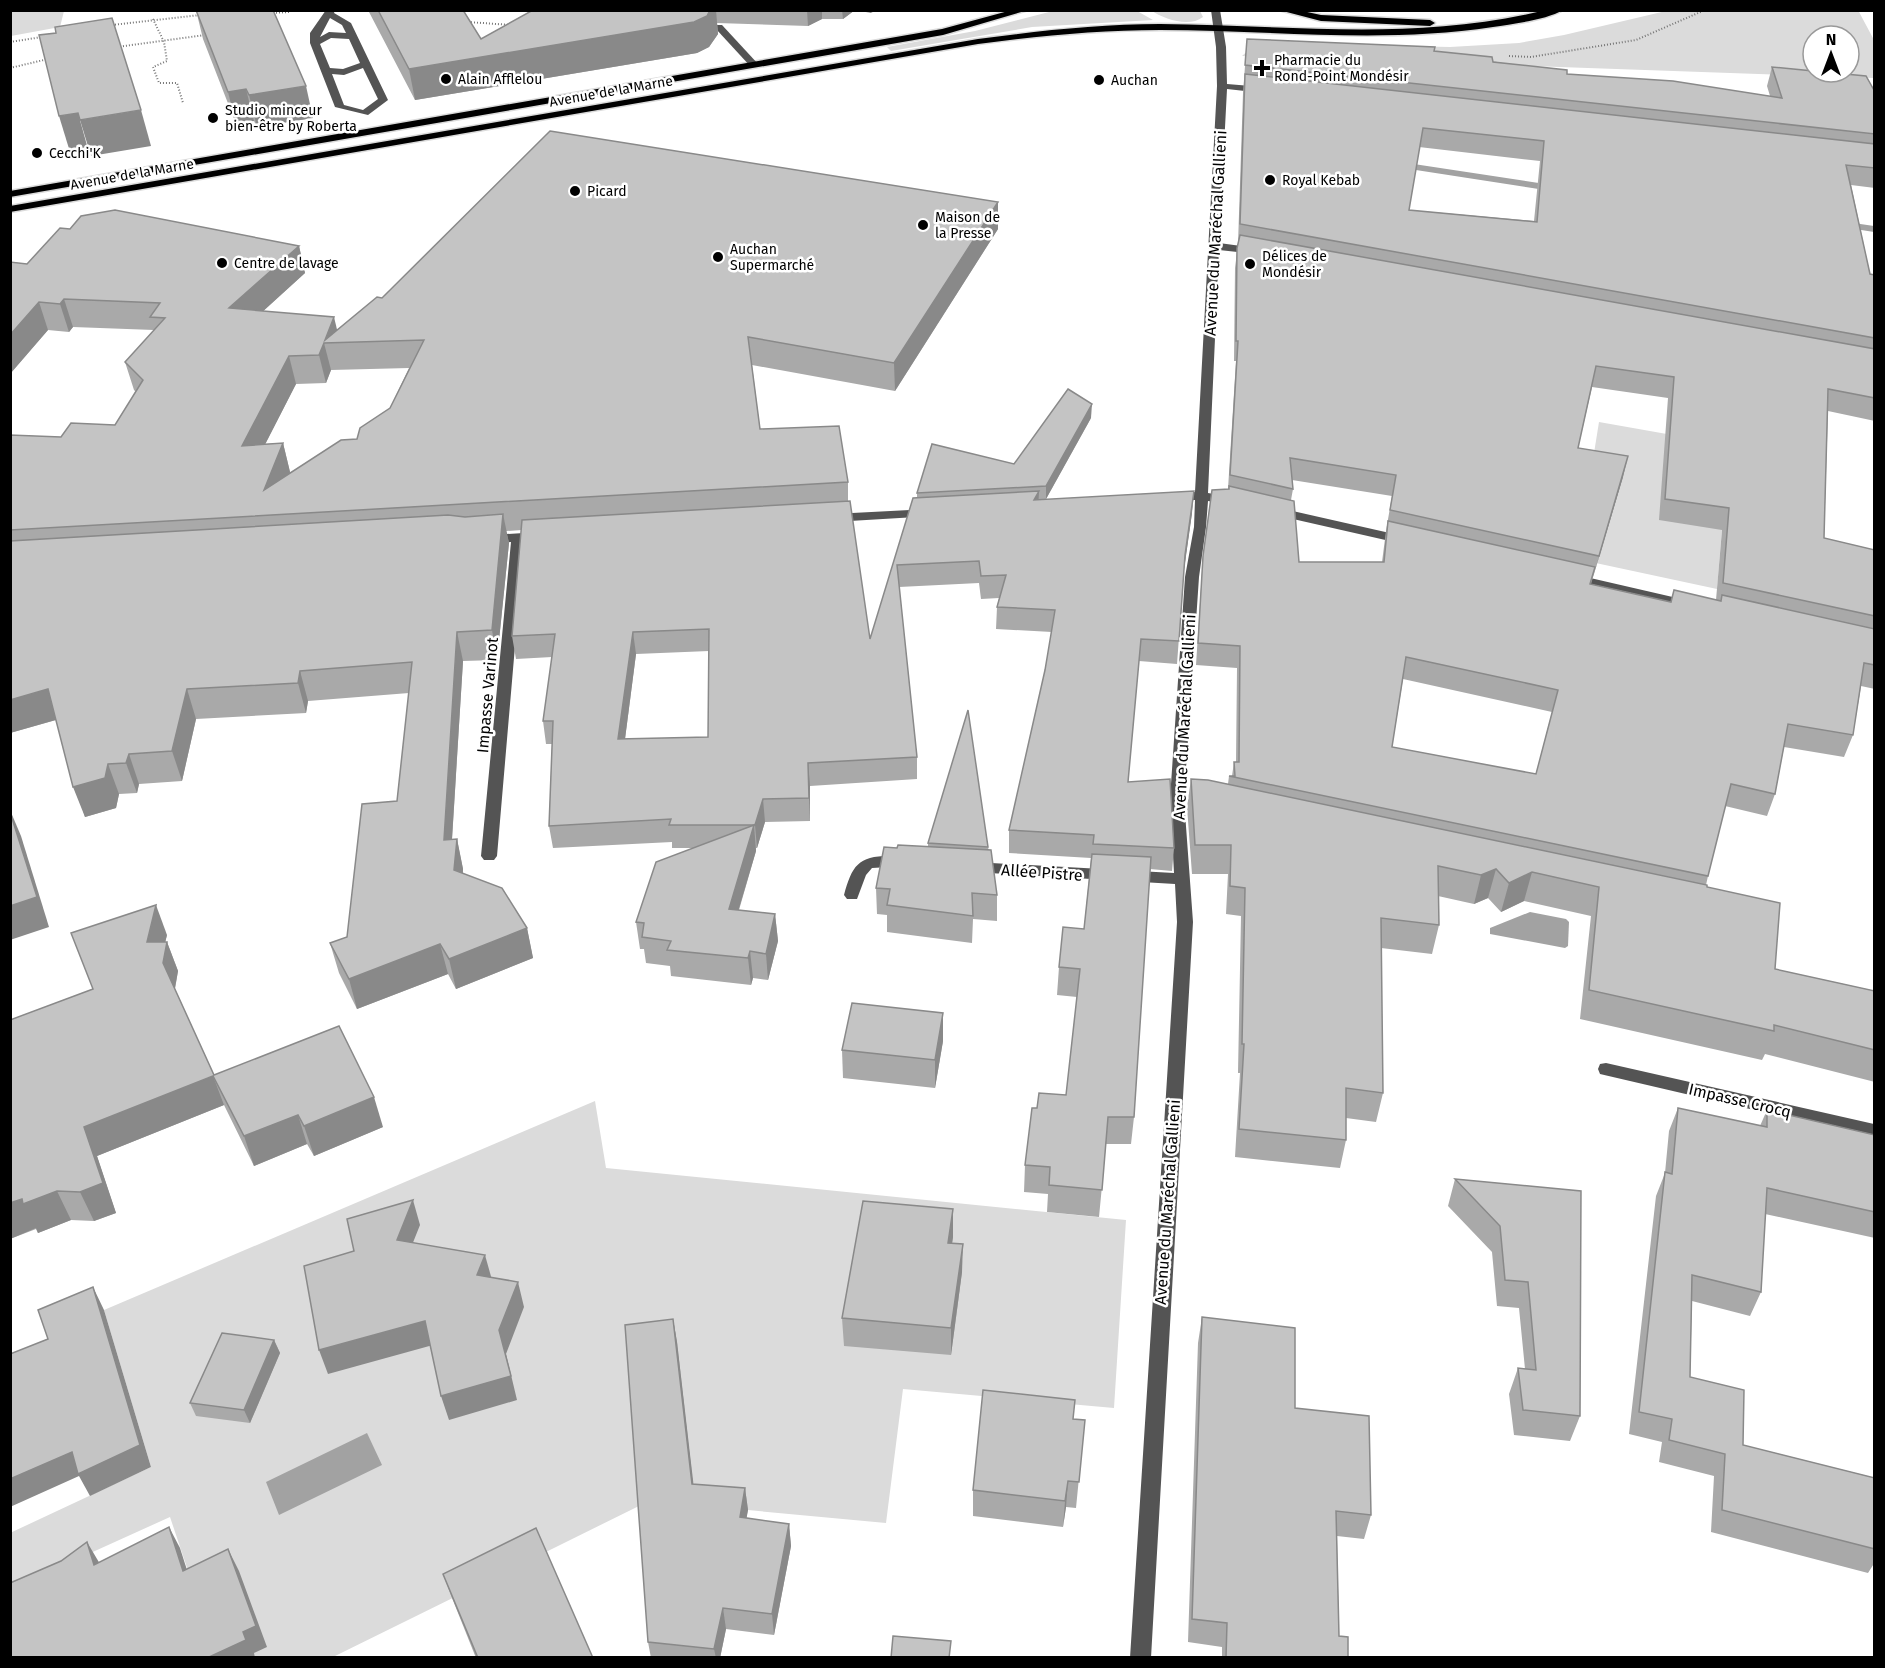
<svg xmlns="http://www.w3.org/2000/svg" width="1885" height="1668" font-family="'Fira Sans',sans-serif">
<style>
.green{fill:#dbdbdb;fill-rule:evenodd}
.water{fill:#a2a2a2}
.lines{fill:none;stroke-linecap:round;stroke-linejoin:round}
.stream{fill:#a2a2a2;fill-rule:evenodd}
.major-casing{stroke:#dbdbdb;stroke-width:3}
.path{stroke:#767676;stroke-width:2;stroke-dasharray:1 2;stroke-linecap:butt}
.minor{fill:#545454;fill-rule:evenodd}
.major{fill:#000;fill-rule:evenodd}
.wall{fill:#a9a9a9;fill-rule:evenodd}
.shaded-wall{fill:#898989}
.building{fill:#c4c4c4;stroke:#898989;stroke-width:1.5;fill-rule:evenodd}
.poi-dot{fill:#000;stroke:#fff;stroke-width:2}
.labels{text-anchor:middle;stroke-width:5;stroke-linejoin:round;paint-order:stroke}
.far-poi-label{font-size:14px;fill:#000;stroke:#fff;text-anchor:start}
.far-street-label{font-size:14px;fill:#000;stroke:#fff}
.street-label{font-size:16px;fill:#000;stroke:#fff}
</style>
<rect width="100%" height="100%" fill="#fff"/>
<g class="green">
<path d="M1858,10l16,30v38l-632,-22 9,-8 22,-5 177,4 69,-4 45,-8 102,-24zM1813,36h36v36h-36z"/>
<path d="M10,11h54l-4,16 -49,9z"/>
<path d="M1053,11h84l16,9 -121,7 -141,24 -4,-4 88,-16z"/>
<path d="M1152,11h48l3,6c-14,11 -39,2 -51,-6z"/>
<path d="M1599,422l130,23 -12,144 -140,-30z"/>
<path d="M595,1101l11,67 520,52 -12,188 -211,-19 -17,134 -246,-23 1,5 -310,153 -114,-1 -47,-140 -159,72 -1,-56 141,-66 -47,-157z"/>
</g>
<g class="water">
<path d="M1530,912l36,7 3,3 -1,24 -3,2 -75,-14v-6z"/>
<path d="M367,1433l15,32 -103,50 -13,-33z"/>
</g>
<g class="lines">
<g class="stream">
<path d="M1394,161l164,25 6,3 -6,3 -168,-26 -2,-2z"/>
<path d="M1840,221l34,5v6l-38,-6 -2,-2z"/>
</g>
<g class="major-casing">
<g id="major">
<path d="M1012,10h16l-85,25 -933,162v-6l932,-162z"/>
<path d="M1279,10h19l23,5 109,5 5,3 -5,3 -109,-5z"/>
<path d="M1546,10h17c-17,10 -50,14 -70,17 -111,17 -222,3 -333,3 -61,0 -122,6 -182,14l-968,168v-6l968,-167c60,-8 121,-15 182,-15 131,1 256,18 386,-14z"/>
</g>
</g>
<g class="path">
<path d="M270,13l20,-1"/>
<path d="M153,19l11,23 3,19 -14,6 6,16h18l6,20"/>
<path d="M468,22l43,3"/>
<path d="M112,25l88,-10"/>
<path d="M10,42l32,-5"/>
<path d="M117,47l88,-12"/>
<path d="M1509,56l22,1 105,-17 69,-30"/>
<path d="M10,68l38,-9"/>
</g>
<g class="minor">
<path d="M326,10h9l-1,3 17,10 37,77 -20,15 -33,-8 -25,-64v-10zM330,18l12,7 4,8 -17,-1 -9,5zM331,38l18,1 11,24 -17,6 -13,-1 -10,-24zM363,68l15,31 -15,11 -19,-5 -12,-31 12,1z"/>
<path d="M1211,10h9l6,37 1,37 36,3 5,3 -5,3 -36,-4 -8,154 37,5 5,3 -5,3 -37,-4 -11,243 27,5 2,3 -6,4 -23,-4 -2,26 -7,50 -15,222 9,123 -42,736h-21l47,-736 -2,-38 -202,-12 -5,-1 -3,-4 3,-4 5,-1 201,11 -4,-74 15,-222 9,-50 1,-27 -21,1 -6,-4 6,-4 21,-1 22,-406 -1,-39z"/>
<path d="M716,25h6l37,40 -2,2h-6l-35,-38z"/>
<path d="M1275,507l128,29 6,4 -6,4 -132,-30 -2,-3 2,-3z"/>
<path d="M929,509l4,1 2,3 -2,3 -100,6 -6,-4 6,-4z"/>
<path d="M540,532l5,1 1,3 -1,3 -21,2 -27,315 -3,4h-10l-3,-4 30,-314 -22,1 -6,-4 6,-4z"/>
<path d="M1573,574l117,27 7,4 -7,4 -122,-28 -2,-3z"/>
<path d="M889,856l17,2 3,4 -3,4 -34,2 -6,7 -9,24h-10l-3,-4c8,-29 14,-39 45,-39z"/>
<path d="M1606,1063l268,61v14l-274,-64 -2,-5 2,-5z"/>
</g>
<use href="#major" class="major"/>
</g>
<g class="wall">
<path d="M196,10l117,108 -56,9 -3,-6 -18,3 -33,-85z"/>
<path d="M274,10h49l-1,1z"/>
<path d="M336,10h127l18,29 52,-29h322l-12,9h-21l-14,7 -91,-3 1,11 -9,13 -12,6 -282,47 -46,-88 -32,-1z"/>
<path d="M857,10h21l-8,3z"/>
<path d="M1247,39l187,12 133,23 203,22 -3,-10 5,-19 103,25v96l-24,-3 19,89 5,1v146l-47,-10 -4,127 51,12v139l-14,-3 -8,49 -9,22 -60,-10 -9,47 -8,22 -42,-10 -17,70 -2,9 69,84 100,22v91l-110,-28 -3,6 -182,-41 11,-103 -67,-15 -23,11 -13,-14 -14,6 -36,-8 1,29 -7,29 -51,-6 2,145 -7,29 -30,-4v22l-6,28 -105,-11 5,-84h-2l3,-157 -15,-2 2,-40h-36l-5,-67 4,-28 37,5 1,-8h3l2,-14h2l1,-94 -41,-3 7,-109 25,-67 8,-128h-2l1,-93 3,-24 5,-151zM1419,147l121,14 -6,60 -125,-11zM1592,387l76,11 -9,122 63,10 -6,70 -45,2 -80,-18 32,-107 -45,-29zM1292,480l100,16 -6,35 -4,31h-83l-8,-62 2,-11zM1403,679l149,33 -16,62 -144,-27z"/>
<path d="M998,229l-103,162 -143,-26 8,64 88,53v19l22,138 47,-141v-5l97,-29 77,-46 -45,81 146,14 -8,56 -7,95 -38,-3 -11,121 46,66 -2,23 -22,-2 -16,248 -3,27h-25l-7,73 -52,-5 1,-18 -24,-2 1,-27 12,-57 29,-13 11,-98 -20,-2 2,-28 25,-38 7,-71 -82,-5v-23l36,-160 7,-38 -56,-3 1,-22 2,-9 -18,1 -2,-16 -80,4 18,170v22l-107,7v35l-45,1 -8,26h-1v3l-17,59 36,4 3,27 -10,39 -15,-2 -2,7 -80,-9 -1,-10 -24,-3 -2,-14h-4l-4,-27 58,-74h-22v-6l-119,6 -4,-22 3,-82h-6l-3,-23 9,-64 -36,2 -4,-23 10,-106 -16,1 3,12 -12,117 -34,1 -11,179 5,-1 6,30v4l64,55 6,30 -77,31 -8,-15 -91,35 -18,-36 -9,-30 17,-6 50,-136 12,-108 -101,8 -2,12 -110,6 -14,62 -43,3 -2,9 -18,1 -3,14 -31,9 -29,-97 -46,13v-298l51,2 54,-12 21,-33 -2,-2 -9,-28 29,-32 -81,-3 -4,5 -21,-2 -38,44v-112l17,2 272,-18 6,27 -42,38 74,19 45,-32zM409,368l-19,40 -33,31 -67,34v-1l-7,-29 -18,1 31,-60 30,-1 5,-13zM709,651l-1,86 -83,2 11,-85z"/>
<path d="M928,843l60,4 9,48v26l-24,-2 -1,24 -85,-11v-17l-10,-1 -1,-26 21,-40 31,-1z"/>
<path d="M167,935l-2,7h2l11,29 -3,18 39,86 169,52 -69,29 -7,-12 -53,22 -30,-61 -127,51 19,57 -22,8 -23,-1 -33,13 -2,-4 -26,10v-219l83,-31z"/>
<path d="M943,1013v28l-8,47 -92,-10 -1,-28z"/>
<path d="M1678,1108l82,18 7,-16 108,25v103l-110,-24 -4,78 -11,24 -58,-15 -2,76 53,68 132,33v84l-7,11 -157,-41 3,-56 -55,-14 3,-20 -33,-8 27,-238 9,-23 4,-42z"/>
<path d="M1455,1179l126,12 -1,225 -10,25 -56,-6 -5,-41 9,-26 7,1 -6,-61 -22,-2 -5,-54 -44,-46z"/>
<path d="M953,1237l-1,6 10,29 -11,83 -107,-9 -2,-28z"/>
<path d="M1202,1317l93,91 76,107 -7,24 -27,-3 2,100 9,22h-126v-11l-34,-5 10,-299z"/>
<path d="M673,1319l4,23 16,142 52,4 3,22 -2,8 43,6 2,22 -17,89 -48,-6 -6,29h-69l-3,-16z"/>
<path d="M274,1340l6,13 -30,70 -54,-7 -6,-13z"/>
<path d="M1074,1419l8,28 -6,61 -10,-1 -3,20 -90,-11v-26z"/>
<path d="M443,1574l150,84h-117l-24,-60z"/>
</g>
<g class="shaded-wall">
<path d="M710,10h6l2,24 -9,13 -12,6 -282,47 -6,-31z"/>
<path d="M807,10h15v9l-14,7z"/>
<path d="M842,10h13l-12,9z"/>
<path d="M869,10h9l-8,3z"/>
<path d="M306,86l7,32 -56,9 -8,-32z"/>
<path d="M246,89l8,32 -18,3 -8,-32z"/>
<path d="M141,110l10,36 -60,10 -11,-36z"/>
<path d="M78,113l10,36 -18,3 -11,-36z"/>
<path d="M998,202v27l-103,162 -1,-28z"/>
<path d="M299,246l6,27 -69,63 -7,-28z"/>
<path d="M64,299l9,28 -4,5 -9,-28z"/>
<path d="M39,302l9,28 -38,44v-39z"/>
<path d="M334,317l6,25 -15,-2z"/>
<path d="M324,343l7,27 -5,13 -7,-28z"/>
<path d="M289,356l7,28 -46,90 -8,-28z"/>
<path d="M1092,404l-1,14 -45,81v-13z"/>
<path d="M283,443l7,29 -16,43 -10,-25z"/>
<path d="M1628,456l-5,21 -30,100 6,-21z"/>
<path d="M1039,491l-1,22 -4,-13z"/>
<path d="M1194,491l-2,22 -9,64 2,-22z"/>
<path d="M503,514l6,29 -12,117 -5,-30z"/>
<path d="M457,632l6,29 -13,209 -6,-30z"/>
<path d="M633,632l3,22 -14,108 -4,-23z"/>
<path d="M300,671l8,30 -2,12 -8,-30z"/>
<path d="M48,689l11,30 -49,14v-33z"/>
<path d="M187,689l9,30 -14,62 -10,-30z"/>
<path d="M129,754l10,30 -2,9 -11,-30z"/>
<path d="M808,763l2,23v35l-1,-23z"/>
<path d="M108,764l11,30 -3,14 -31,9 -12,-30z"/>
<path d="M763,799l2,23 -8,26 -2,-23z"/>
<path d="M10,810l11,26 28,91 -39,13z"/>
<path d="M754,825l2,26 -25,84 -2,-26z"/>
<path d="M457,839l6,30 -2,31 -7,-30z"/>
<path d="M1496,869l-8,29 -14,6 7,-29z"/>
<path d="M1532,872l-8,29 -23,11 8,-29z"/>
<path d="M156,905l11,30 -9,37 -11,-30z"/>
<path d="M775,914l3,27 -10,39 -2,-26z"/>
<path d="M527,928l6,30 -77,31 -7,-30z"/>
<path d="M167,942l11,29 -4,22 -11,-30z"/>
<path d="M440,944l8,30 -91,35 -8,-30z"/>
<path d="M750,951l3,27 -2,7 -3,-27z"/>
<path d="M943,1013v28l-8,47v-28z"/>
<path d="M213,1076l11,29 -127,51 19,57 -22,8 -14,-29 4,-65z"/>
<path d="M374,1097l9,30 -69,29 -10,-30z"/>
<path d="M298,1115l9,29 -53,22 -10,-30z"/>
<path d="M57,1191l14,29 -33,13 -2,-5 -26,11v-36l12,-4z"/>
<path d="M413,1200l7,25 -16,40 -7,-25z"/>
<path d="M953,1209v28l-5,34v-28z"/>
<path d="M963,1244l-1,28 -11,83v-27z"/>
<path d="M485,1255l7,25 -15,-5z"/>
<path d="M518,1282l6,25 -18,47 11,46 -68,20 -8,-24 58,-66z"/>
<path d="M93,1287l11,23 47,157 -61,29 -11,-20 -69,31v-28z"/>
<path d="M673,1319l4,23 19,164 -4,-22z"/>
<path d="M425,1321l8,24 -105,29 -9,-24z"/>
<path d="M274,1340l6,13 -30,70 -6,-13z"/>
<path d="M1068,1481l-2,26 -3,20 2,-26z"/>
<path d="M745,1488l3,22 -5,29 -3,-22z"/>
<path d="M789,1524l2,22 -17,89 -2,-21z"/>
<path d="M169,1527l11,21 14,44 -11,-21z"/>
<path d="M87,1542l13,22 -6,1z"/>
<path d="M228,1549l11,22 28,76 -13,6 1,5h-48l36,-26z"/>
<path d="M723,1608l3,21 -6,29h-4l-2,-9z"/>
</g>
<g class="building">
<path d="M196,10h77l33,76 -57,9 -3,-6 -18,3z"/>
<path d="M378,10h85l18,29 52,-29h177l-3,6 -13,6 -285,47z"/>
<path d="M112,18l29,92 -61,10 -2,-7 -19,3 -20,-81 17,-2 -1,-6z"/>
<path d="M1247,39l188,8 -1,4 58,6 1,5 74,8v4l106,7 109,17 -10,-31 41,4v1h11l42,4 9,16v42l-630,-69z"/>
<path d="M1245,74l630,70v24l-29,-3 24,109 5,1v63l-635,-114zM1423,128l121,13 -7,81 -128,-12z"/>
<path d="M550,131l448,71 -104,161 -146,-26 12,92 79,-3 9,56 -838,48v-95l51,2 10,-14 44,2 28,-45 -18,-18 40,-44 -15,-1 10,-14 -96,-4 -4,5 -21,-2 -29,33v-73l17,2 33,-36 10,1 11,-13 34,-6 184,36 -70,62 105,9 -9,23 52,-43 5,1zM424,340l-34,68 -30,20 -3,11 -16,1 -77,50 19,-47 -41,3 47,-90 30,-1 5,-12z"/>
<path d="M1240,235l635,114v49l-47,-9 -4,149 51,12v66l-152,-33 6,-75 -64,-9 9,-122 -78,-11 -18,82 50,8 -29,100 -209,-46 6,-35 -106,-17 3,31 -63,-14 8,-134h-2l1,-93z"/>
<path d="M1068,389l24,15 -46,82 -129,7 15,-49 82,20z"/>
<path d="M1229,486l65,15 5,61h85l4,-41 207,46 -5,17 81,18 3,-12 47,11 1,-6 153,34v36l-11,-2 -11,72 -65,-11 -13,70 -44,-10 -23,92 -479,-100h6l-1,-14h5l1,-116 -42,-3 5,-87 9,-66 17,-1zM1406,657l152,33 -22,84 -144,-27z"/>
<path d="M1039,491l-5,9 160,-9 -9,64 -6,86 -38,-2 -13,143 42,-3 4,69 -81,-4 1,-9 -85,-5 36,-160 10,-60 -58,-3 9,-32 -25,1 -2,-15 -82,4 20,192 -109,6 1,35 -46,1 -8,26h-86l2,-6 -122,7 4,-105h-10l12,-87 -43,2 10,-116 328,-19 20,138 43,-141zM709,629l-1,108 -90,2 15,-107z"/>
<path d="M503,514l-11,116 -35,2 -13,208 13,-1 -3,31 48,18 25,40 -78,31 -9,-15 -91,35 -19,-36 17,-6 15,-133 35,-3 15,-139 -112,9 -2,12 -111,6 -15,62 -43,3 -3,9 -18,1 -3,14 -32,9 -25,-98 -38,11v-159l438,-26 17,2z"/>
<path d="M968,710l20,137 -60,-4z"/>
<path d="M1191,779l17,1 499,105v2l73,16 -5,66 100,22v59l-101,-25v6l-185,-41 10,-103 -67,-15 -23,11 -13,-14 -15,6 -43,-9 1,59 -58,-7 2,175 -37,-5v52l-107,-11 5,-85h-2l3,-156 -15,-2 1,-41h-36z"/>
<path d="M10,812l27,85 -27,9z"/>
<path d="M754,825l-25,84 46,5 -9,40 -16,-3 -2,7 -81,-8 4,-9 -29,-4 2,-14 -8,-1 20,-60z"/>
<path d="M898,845l93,5 6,45 -25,-2 1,23 -86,-11 3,-16 -14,-1 8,-41 13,1z"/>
<path d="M1092,854l59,3 -17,260h-26l-6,73 -53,-5 1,-18 -25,-2 7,-57h5l2,-15 27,2 14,-126 -21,-2 4,-40 21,2z"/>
<path d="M156,905l-9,37h20l-4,21 51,112 125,-49 35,71 -70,29 -6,-11 -54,21 -31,-60 -129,51 19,56 -23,9 -23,-1 -34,13 -1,-5 -12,4v-183l83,-31 -22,-56z"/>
<path d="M852,1003l91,10 -8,47 -93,-10z"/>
<path d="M1678,1108l89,19v-17l108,25v77l-108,-24 -6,104 -69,-17 -2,102 54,13 -1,55 132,33v71l-153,-39 3,-56 -56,-14 3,-21 -33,-7 26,-240 7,2z"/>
<path d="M1455,1179l126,12 -1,225 -57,-6 -5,-42 18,2 -8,-88 -23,-2 -5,-54z"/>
<path d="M413,1200l-16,40 88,15 -8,20 41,7 -19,48 12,46 -70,20 -16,-75 -106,29 -15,-84 50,-15 -7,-32z"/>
<path d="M863,1201l90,8 -5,34 15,1 -12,84 -109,-10z"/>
<path d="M93,1287l47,158 -62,29 -6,-22 -62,27v-125l38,-15 -10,-29z"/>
<path d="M1202,1317l93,11v80l74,8 2,99 -35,-4 3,125 9,1v21h-122l1,-35 -35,-4z"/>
<path d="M673,1319l19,165 53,4 -5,29 49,7 -17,90 -49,-6 -9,41 -66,-7 -23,-317z"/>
<path d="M222,1333l52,7 -30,70 -54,-7z"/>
<path d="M983,1390l92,10 -2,19 12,1 -6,62 -11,-1 -3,20 -92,-11z"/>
<path d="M169,1527l14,44 45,-22 28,77 -13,6 3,8 -39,18h-197v-75l51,-22 26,-19 7,23z"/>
<path d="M536,1528l57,130h-115l-35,-84z"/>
<path d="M893,1636l58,5 -2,17h-58z"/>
</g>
<g class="poi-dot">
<path d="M1259 59h6v6h6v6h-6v6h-6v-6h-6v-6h6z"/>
<circle cx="446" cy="79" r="6"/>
<circle cx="1099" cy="80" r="6"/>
<circle cx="213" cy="118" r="6"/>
<circle cx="37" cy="153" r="6"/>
<circle cx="1270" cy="180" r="6"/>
<circle cx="575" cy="191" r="6"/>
<circle cx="923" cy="225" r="6"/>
<circle cx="718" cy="257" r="6"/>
<circle cx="222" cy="263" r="6"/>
<circle cx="1250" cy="264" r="6"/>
</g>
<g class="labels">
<g class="far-poi-label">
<text x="1274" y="65">Pharmacie du<tspan x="1274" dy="16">Rond-Point Mondésir</tspan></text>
<text x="458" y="84">Alain Afflelou</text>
<text x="1111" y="85">Auchan</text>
<text x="225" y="115">Studio minceur<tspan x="225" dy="16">bien-être by Roberta</tspan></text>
<text x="49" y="158">Cecchi'K</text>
<text x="1282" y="185">Royal Kebab</text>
<text x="587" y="196">Picard</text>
<text x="935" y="222">Maison de<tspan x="935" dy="16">la Presse</tspan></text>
<text x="730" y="254">Auchan<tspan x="730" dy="16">Supermarché</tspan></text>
<text x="1262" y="261">Délices de<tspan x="1262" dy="16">Mondésir</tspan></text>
<text x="234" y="268">Centre de lavage</text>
</g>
<g class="far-street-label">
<text transform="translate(611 91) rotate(-10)" y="5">Avenue de la Marne</text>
<text transform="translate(132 174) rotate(-10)" y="5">Avenue de la Marne</text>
</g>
<g class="street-label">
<text transform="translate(1215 233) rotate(-87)" y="6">Avenue du Maréchal Gallieni</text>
<text transform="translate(487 695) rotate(-85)" y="6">Impasse Varinot</text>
<text transform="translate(1184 717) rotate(-87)" y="6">Avenue du Maréchal Gallieni</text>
<text transform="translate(1042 872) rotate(4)" y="6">Allée Pistre</text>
<text transform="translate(1740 1100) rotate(13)" y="6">Impasse Crocq</text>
<text transform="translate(1167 1202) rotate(-86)" y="6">Avenue du Maréchal Gallieni</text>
</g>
</g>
<rect width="1885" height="1668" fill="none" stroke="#000000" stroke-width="24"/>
<g transform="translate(1831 54)"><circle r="28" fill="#ffffff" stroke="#999999" stroke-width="1.5"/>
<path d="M0-4.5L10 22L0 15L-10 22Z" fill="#000000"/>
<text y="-9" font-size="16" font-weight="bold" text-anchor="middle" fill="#000000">N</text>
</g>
</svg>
